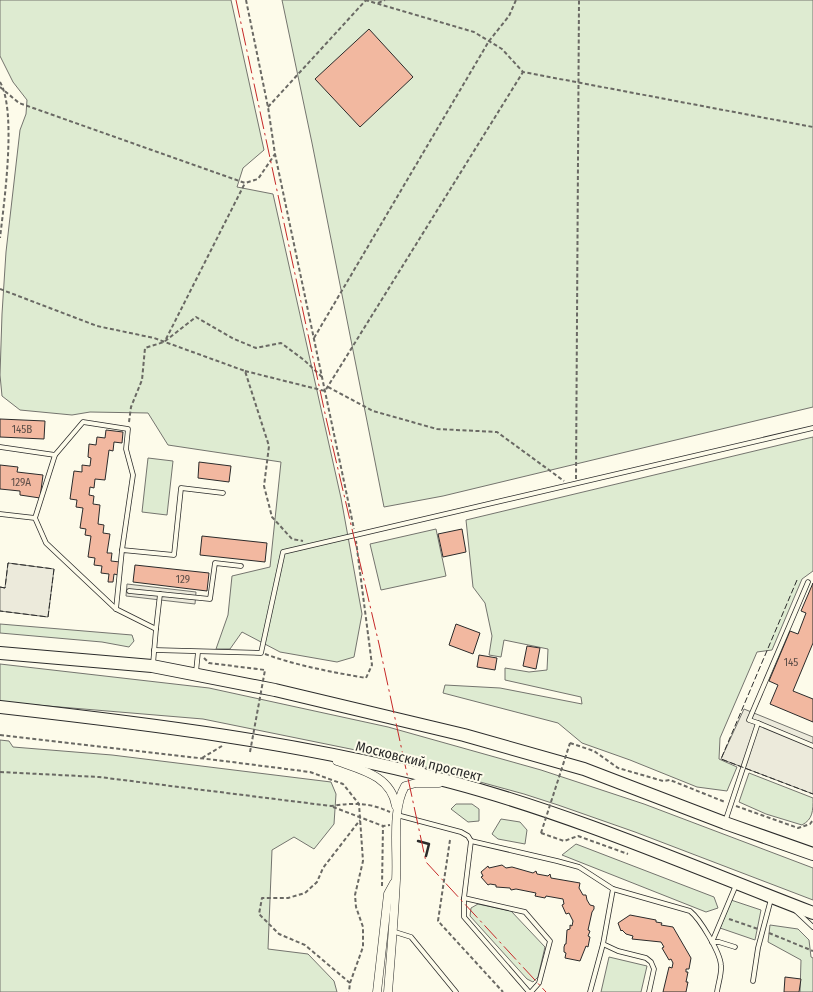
<svg xmlns="http://www.w3.org/2000/svg" width="813" height="992" font-family="'Fira Sans Condensed',sans-serif">
<style>
.green{fill:#deebd1;stroke:#74746e}
.parking{fill:#eceadb;stroke:#74746e}
.building{fill:#f2b8a0;stroke:#2b2b2b}
.lines{fill:none;stroke-linecap:round;stroke-linejoin:round}
.lane-casing{stroke:#2b2b2b;stroke-width:5.5}
.street-casing{stroke:#2b2b2b;stroke-width:9}
.primary-casing{stroke:#2b2b2b;stroke-width:14}
.path{stroke:#6a6964;stroke-width:2;stroke-dasharray:4 2.5;stroke-linecap:butt}
.lane{stroke:#fdfbea;stroke-width:4}
.street{stroke:#fdfbea;stroke-width:8}
.primary{stroke:#fdfbea;stroke-width:12}
.path-bridge{stroke:#6a6964;stroke-width:2;stroke-dasharray:4 2.5;stroke-linecap:butt}
.fence{stroke:#2b2b2b;stroke-width:1;stroke-dasharray:6 2.5;stroke-linecap:butt}
.wall{stroke:#2b2b2b;stroke-width:2.5}
.power{stroke:#c62828;stroke-width:1;stroke-dasharray:18 4 2.5 4;stroke-linecap:butt}
.labels{text-anchor:middle;stroke-width:4;stroke-linejoin:round;paint-order:stroke}
.number-label{font-size:11px;fill:#5d4e48}
.street-label{font-size:14px;fill:#2b2b2b;stroke:#fdfbea}
</style>
<rect width="100%" height="100%" fill="#fdfbea"/>
<g class="green">
<path d="M0,0h231l33,150 -21,18 -6,19 36,7 68,304 21,116 -8,43 -17,5 -57,-10 -38,-20 -12,17h-14l12,-34 4,-39 38,-9 11,-105 -113,-17 -20,-32 -58,-1 -18,3 -52,-5 -18,-14 -2,-21 2,-61 4,-62 14,-122 6,-16 1,-14 -14,-18 -13,-26z"/>
<path d="M282,0h531v407l-370,89 -59,11 -72,-364z"/>
<path d="M813,437v134l-11,8 -30,71 -15,2 -37,86 -1,21 18,8 -10,24 -30,-4 -67,-27 -48,-17 -24,-20 -115,-30 2,-8 55,3 82,16 -1,-7 -76,-17v-12l24,4 18,-2 1,-21 -44,-9 -3,17 -12,-2 3,-19 -7,-33 -12,-16 -7,-67z"/>
<path d="M148,458l25,3 -6,54 -25,-3z"/>
<path d="M436,529l10,47 -65,14 -11,-46z"/>
<path d="M0,624l132,11 2,6 -5,6 -27,-5 -102,-9z"/>
<path d="M0,664l209,24 179,39 153,43 103,34 169,64v32l-178,-68 -77,-27 -34,-11 -139,-38 -182,-37 -203,-17z"/>
<path d="M0,740l9,1 4,6 99,8 219,27 5,12 -2,30 -20,25 -20,-12 -22,13 -4,99 40,5 26,27 3,11h-337z"/>
<path d="M749,773l64,25c0,13 0,21 -11,27l-36,-11 -27,-12z"/>
<path d="M456,804h16l7,5v12l-11,1 -17,-13z"/>
<path d="M501,819l19,3 7,8 -2,14 -27,-5 -6,-5z"/>
<path d="M576,844l138,53 4,11 -12,4 -144,-57z"/>
<path d="M731,900l30,10 -6,30 -35,-12z"/>
<path d="M478,904l33,7 34,36 -7,30 -5,5 -6,-3 -57,-63 1,-8z"/>
<path d="M770,925l28,4 11,11 2,17 2,1v34h-13l1,-32 -33,-18z"/>
<path d="M609,957l38,9 -6,26h-40z"/>
</g>
<g class="parking">
<path d="M8,563l46,6 -6,48 -48,-6v-24l5,1z"/>
<path d="M127,584l69,8 -1,12 -69,-8z"/>
<path d="M744,709l69,28v57l-92,-35z"/>
</g>
<g class="building">
<path d="M369,29l44,48 -53,50 -45,-48z"/>
<path d="M0,419l45,2 -1,18 -44,-2z"/>
<path d="M106,430l17,2 -1,11 -8,-1 -1,9 -4,-1 -4,30 -10,-1 -1,9 -4,-1 -1,8 5,1 -1,8 7,1 -2,19 6,1 -1,8 7,1 -3,19h5l-1,8 9,1 -2,13 -4,-1 -1,8h-5l1,-8 -8,-1 1,-7 -8,-1 1,-7 -7,-1 3,-21 -6,-1 1,-6 -6,-1 3,-20 -7,-1 1,-7 -7,-1 4,-28 8,1v-7l8,1 1,-8 -3,-1 1,-13 7,1 1,-8 8,1z"/>
<path d="M199,462l32,4 -2,16 -31,-4z"/>
<path d="M0,465l18,2 -1,5 26,3 -3,23 -20,-3v-4l-20,-2z"/>
<path d="M462,529l4,23 -23,5 -5,-23z"/>
<path d="M202,536l65,7 -2,19 -65,-7z"/>
<path d="M135,565l74,8 -2,18 -74,-9z"/>
<path d="M813,583v60l-20,48 20,8v23l-43,-18 8,-19 -9,-4 21,-50 8,3 8,-21 -5,-2z"/>
<path d="M456,624l24,9 -7,21 -24,-9z"/>
<path d="M527,646l13,2 -4,21 -13,-3z"/>
<path d="M479,655l18,3 -2,12 -18,-3z"/>
<path d="M502,865l4,3 6,-1 21,6 3,-2 1,3 11,2 2,-2 1,4 29,5 -1,5 4,7h3l1,5 3,5 4,1v3l-2,3 -4,18 2,1 -2,5 2,1 -2,10 -2,-1 -6,15 -15,-3 1,-5 -2,-1v-5l1,-3h1l1,-14 3,-1v-4l2,1 1,-5 -4,-8 -3,1 -4,-9 2,-1 -1,-5 -17,-3 -1,2 -10,-2 1,-3 -20,-4 -5,1 -1,-2 -14,-1v-2l-6,-1 -2,1 -7,-8 2,-1 -2,-4 7,-6 1,2z"/>
<path d="M630,915l26,5v2l6,1 -1,2 12,2 18,31 -2,11h-3v3h2l-2,10h2l-2,10h-23l6,-25 3,1 1,-5 -2,-4 -2,1 -7,-12 2,-1 -3,-5 -29,-3 1,-3 -7,-2 -4,-4 -1,1 -3,-8z"/>
<path d="M785,977l16,2 -2,13h-15z"/>
</g>
<g class="lines">
<g class="lane-casing">
<g id="lane">
<path d="M0,447l55,8 28,-33 45,7 -2,20 7,26 -11,75"/>
<path d="M0,514l35,4 11,25 70,66 40,20 -3,35"/>
<path d="M35,518l20,-63"/>
<path d="M129,591l31,3"/>
<path d="M116,609l6,-59 52,5 7,-67 42,5"/>
<path d="M156,629l4,-35 50,5 5,-36 26,3"/>
<path d="M154,650l107,3 22,-101 530,-124"/>
<path d="M196,672l2,-20"/>
<path d="M758,723l-9,-3 59,-138"/>
<path d="M397,815l64,17 7,4 3,5 -7,57v19l65,75"/>
<path d="M725,822l33,-99 55,23"/>
<path d="M471,841l86,20 22,6 34,22 77,22c10,8 30,41 31,54 1,8 -3,19 -4,27"/>
<path d="M464,898l61,14 25,29 -11,42 -8,9"/>
<path d="M796,911l17,16"/>
<path d="M392,931l19,6 45,55"/>
<path d="M603,944l15,7 28,7 5,4 3,7 -5,23"/>
<path d="M735,947l-16,-5h-7l24,-57"/>
<path d="M753,981l5,-33 13,-49"/>
<path d="M590,992l13,-48 10,-55"/>
</g>
</g>
<g class="street-casing">
<g id="street">
<path d="M337,761c25,9 54,15 59,45"/>
<path d="M377,992l11,-98 6,-11"/>
<path d="M388,992c3,-37 6,-74 8,-112 2,-28 -5,-70 9,-94l11,-3h23"/>
</g>
</g>
<g class="primary-casing">
<g id="primary">
<path d="M0,653l152,13 123,24 189,45 120,34 141,54 88,31"/>
<path d="M0,707c151,17 304,36 451,75 124,33 242,85 362,131"/>
</g>
</g>
<g class="path">
<path d="M246,0l22,107 7,47 79,375"/>
<path d="M365,0l109,32 28,17 21,23 290,55"/>
<path d="M378,3l7,-3"/>
<path d="M0,82c17,29 4,121 0,156"/>
<path d="M0,87l19,16 226,80 13,-4 17,-25"/>
<path d="M268,107l98,-107"/>
<path d="M0,289l97,37 57,12 91,33 24,75 -5,40 8,31 20,22 11,2"/>
<path d="M314,338l175,-297 20,-25 7,-16"/>
<path d="M166,339l79,-156"/>
<path d="M245,371l80,20 198,-319"/>
<path d="M328,387l45,24 64,18 60,3 67,49"/>
<path d="M129,422l2,-15 11,-27 3,-32 19,-6 32,-25 38,22 22,9 25,-5 23,17 18,17"/>
<path d="M576,479l3,-479"/>
<path d="M265,654c33,12 67,18 101,24l6,-13 -16,-124"/>
<path d="M204,658l5,5 56,7"/>
<path d="M0,735l216,25 94,12 33,12 16,20 4,57 -8,34 1,12 7,20v20l-13,36 -1,9"/>
<path d="M570,743l24,8 24,17 45,13 7,-1 55,22"/>
<path d="M202,758l20,-12"/>
<path d="M0,772l99,5 232,29c23,-3 37,-4 59,6"/>
<path d="M736,806l62,22 12,-4 3,-4"/>
<path d="M333,807l50,19 7,-1"/>
<path d="M541,833l23,8 14,-5 50,18"/>
<path d="M450,840l-12,81 65,71"/>
<path d="M382,886l1,-60"/>
<path d="M729,919l29,10"/>
<path d="M769,933l44,18"/>
<path d="M350,983l-45,-38 -26,-11 -20,-20 3,-16h26l17,-5 12,-11 6,-14 37,-48"/>
</g>
<use href="#lane" class="lane"/>
<use href="#street" class="street"/>
<use href="#primary" class="primary"/>
<g class="path-bridge">
<path d="M250,752l15,-82"/>
<path d="M541,833l29,-90"/>
</g>
<g class="fence">
<path d="M797,580l-76,179 92,35"/>
<path d="M0,587l5,1 3,-25 46,6 -6,48 -48,-6"/>
</g>
<path class="wall" d="M418,841l11,3 -3,12"/>
<path class="power" d="M236,0l90,418 53,226 47,218 120,130"/>
</g>
<g class="labels">
<g class="number-label">
<text x="22" y="433">145В</text>
<text x="21" y="486">129А</text>
<text x="183" y="583">129</text>
<text x="791" y="666">145</text>
</g>
<g class="street-label">
<text transform="translate(419 761) rotate(14)" y="5">Московский проспект</text>
</g>
</g>
</svg>
